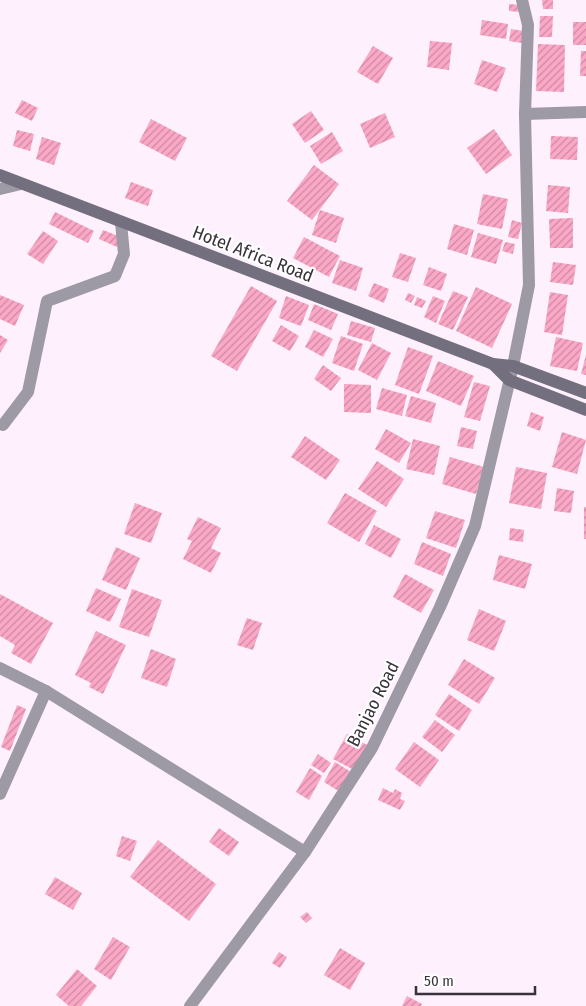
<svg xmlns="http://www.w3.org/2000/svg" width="586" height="1006" font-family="'Fira Sans Condensed',sans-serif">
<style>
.building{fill:url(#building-hatch)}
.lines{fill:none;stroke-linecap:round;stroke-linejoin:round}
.street{stroke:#9d9aa5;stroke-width:12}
.secondary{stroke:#736f7e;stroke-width:12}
.labels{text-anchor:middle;stroke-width:4.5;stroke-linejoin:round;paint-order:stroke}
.street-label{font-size:18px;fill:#3a323a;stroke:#fff}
</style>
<defs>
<pattern id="building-hatch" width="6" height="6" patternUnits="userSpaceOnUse" patternTransform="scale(1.25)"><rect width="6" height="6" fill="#fba8c6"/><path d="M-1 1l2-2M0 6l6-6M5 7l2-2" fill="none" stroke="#cc89a2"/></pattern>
</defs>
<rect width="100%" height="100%" fill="#fef1fd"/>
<g class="building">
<path d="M542,0h11v9h-10z"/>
<path d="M509,4l11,1v7l-11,-1z"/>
<path d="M540,16h13l-1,21h-13z"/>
<path d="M482,20l26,4 -2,15 -26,-4z"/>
<rect x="573" y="22" width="13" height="23"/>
<path d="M511,29l13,2 -2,12 -13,-2z"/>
<path d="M430,41l22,2 -3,27 -22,-3z"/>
<path d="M538,44l27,1 -1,47 -28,-1z"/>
<path d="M373,46l20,12 -15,26 -21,-12z"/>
<path d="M581,51h5v25h-6z"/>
<path d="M482,60l24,8 -9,24 -23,-8z"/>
<path d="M22,100l16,8 -6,13 -17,-8z"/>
<path d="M311,111l13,19 -19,13 -13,-19z"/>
<path d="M385,113l10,24 -25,11 -10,-24z"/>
<path d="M151,119l36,19 -12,23 -36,-19z"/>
<path d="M494,129l18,26 -26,19 -19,-26z"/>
<path d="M17,130l17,4 -4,17 -17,-5z"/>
<path d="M332,132l11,19 -22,13 -11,-18z"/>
<path d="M551,136l27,1 -1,23 -27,-1z"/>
<path d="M42,137l19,6 -7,22 -18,-6z"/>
<path d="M314,165l25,19 -27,36 -25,-19z"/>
<path d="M131,182l22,8 -5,16 -23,-8z"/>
<path d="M548,185l22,2 -2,26 -22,-2z"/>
<path d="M483,194l25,5 -6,30 -25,-5z"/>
<path d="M320,210l24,8 -8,25 -24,-8z"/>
<path d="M55,212l39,19 -6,12 -39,-19z"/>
<path d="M573,218v30h-23l-1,-29z"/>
<path d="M512,220l10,3 -4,16 -10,-2z"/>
<path d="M454,224l20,6 -7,25 -20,-6z"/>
<path d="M103,230l18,7 -4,10 -18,-8z"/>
<path d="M43,231l15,10 -15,23 -16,-10z"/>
<path d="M478,233l25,7 -7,24 -25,-7z"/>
<path d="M304,237l36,19 -11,21 -36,-19z"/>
<path d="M505,242l10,2 -2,10 -11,-3z"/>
<path d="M400,253l16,5 -8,24 -16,-5z"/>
<path d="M340,260l23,8 -7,23 -24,-8z"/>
<path d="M553,262l23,3 -3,20 -23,-3z"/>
<path d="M429,267l18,7 -6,17 -18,-6z"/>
<path d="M374,283l15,6 -5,14 -16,-7z"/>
<path d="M251,286l26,15 -40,70 -26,-15z"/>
<path d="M476,287l36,17 -20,44 -36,-17z"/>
<path d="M453,291l15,6 -15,33 -15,-6z"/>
<path d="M550,292l18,3 -6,40 -18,-3z"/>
<path d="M408,293l7,3 -4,7 -6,-3z"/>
<path d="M0,295l24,10 -9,21 -15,-7z"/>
<path d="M286,296l23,9 -8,21 -22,-8z"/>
<path d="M433,296l12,5 -9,22 -12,-6z"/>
<path d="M417,297l9,4 -4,7 -8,-3z"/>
<path d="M314,304l24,10 -7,16 -23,-10z"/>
<path d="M351,321l24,7 -4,14 -24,-7z"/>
<path d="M281,325l18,11 -9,15 -18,-10z"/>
<path d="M314,330l19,9 -10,18 -18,-10z"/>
<path d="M0,335l8,5 -8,13z"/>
<path d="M341,336l22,8 -9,27 -22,-8z"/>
<path d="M556,337l27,6 -6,28 -27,-5z"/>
<path d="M372,343l19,10 -14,27 -19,-10z"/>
<path d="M408,347l25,9 -14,38 -24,-9z"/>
<path d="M586,355v20l-5,-1z"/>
<path d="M438,361l36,15 -13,30 -35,-15z"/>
<path d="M323,365l18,13 -10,13 -17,-12z"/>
<path d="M474,382l16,4 -10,35 -16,-4z"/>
<path d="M344,384l27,1v28l-27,-1z"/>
<path d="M382,388l25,7 -5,21 -26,-7z"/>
<path d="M411,396l25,7 -5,20 -26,-7z"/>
<path d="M531,412l13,5 -4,14 -13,-5z"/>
<path d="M461,427l16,4 -4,18 -16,-3z"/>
<path d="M386,429l25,14 -12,20 -24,-14z"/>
<path d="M562,432l24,8 -9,34 -25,-7z"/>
<path d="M305,436l35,24 -14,20 -35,-23z"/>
<path d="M413,439l27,7 -6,29 -28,-6z"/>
<path d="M450,457l34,10 -8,27 -34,-10z"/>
<path d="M377,461l27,18 -18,28 -28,-18z"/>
<path d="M516,467l31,6 -6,36 -32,-6z"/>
<path d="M557,488l17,3 -3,22 -17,-2z"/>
<path d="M345,493l32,18 -18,31 -32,-19z"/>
<path d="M135,503l27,10 -11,30 -27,-9z"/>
<rect x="584" y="507" width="2" height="32"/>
<path d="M435,511l30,9 -9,28 -30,-10z"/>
<path d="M198,517l23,11 -10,20 10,5 -10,20 -28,-14 9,-18 -5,-2z"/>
<path d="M374,525l27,14 -10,19 -26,-14z"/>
<path d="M510,528l14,2 -1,12 -14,-2z"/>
<path d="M422,542l29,12 -8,22 -29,-12z"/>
<path d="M116,547l24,11 -14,32 -24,-10z"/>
<path d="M499,555l33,9 -7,25 -32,-9z"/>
<path d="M405,574l29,16 -13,23 -28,-16z"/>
<path d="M96,588l25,11 -11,23 -24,-11z"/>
<path d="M132,589l30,11 -13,37 -30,-10z"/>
<path d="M0,594l53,29 -22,41 -20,-11 4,-8 -15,-9z"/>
<path d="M479,609l27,12 -12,30 -27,-11z"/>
<path d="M247,618l15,5 -9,27 -16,-5z"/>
<path d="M96,631l30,14 -23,49 -14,-7 2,-4 -16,-8z"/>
<path d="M151,649l25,10 -9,28 -26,-9z"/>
<path d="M464,659l31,19 -16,26 -31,-19z"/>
<path d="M449,694l23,16 -13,21 -24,-16z"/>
<path d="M17,705l9,4 -16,42 -9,-4z"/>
<path d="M435,720l20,15 -13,17 -20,-15z"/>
<path d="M347,734l22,12 -13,25 -23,-12z"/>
<path d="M414,742l25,18 -19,27 -25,-18z"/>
<path d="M318,754l13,9 -7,10 -13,-8z"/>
<path d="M335,762l16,10 -11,20 -16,-10z"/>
<path d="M310,768l12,8 -13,24 -13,-8z"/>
<path d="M383,788l10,5 2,-4 7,4 -2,6 5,2 -5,9 -22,-10z"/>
<path d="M219,828l20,14 -10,14 -20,-14z"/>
<path d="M122,836l15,5 -7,20 -14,-5z"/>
<path d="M158,840l58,44 -27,37 -59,-44z"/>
<path d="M55,877l27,16 -9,17 -28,-16z"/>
<path d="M307,912l5,6 -6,5 -6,-6z"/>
<path d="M113,937l17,10 -19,33 -17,-11z"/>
<path d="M340,948l25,15 -15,27 -26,-15z"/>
<path d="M279,952l8,5 -7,11 -8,-5z"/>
<path d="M77,969l20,17 -16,20h-12l-13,-11z"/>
<path d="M407,996l15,8 -1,2h-19z"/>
</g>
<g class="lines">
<g class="street">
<path d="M525,114l61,-2"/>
<path d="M0,189l21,-5"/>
<path d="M3,425l25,-33 19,-91 68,-25 9,-22 -3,-31"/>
<path d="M0,668l46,23 259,161"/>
<path d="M0,794l46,-103"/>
<path d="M190,1006l115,-154 67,-104 68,-141 35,-81 38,-160 16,-81 -4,-171 3,-89 -6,-25"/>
</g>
<g class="secondary">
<path d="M0,175l493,189 20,2 73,27"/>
<path d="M493,364l16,16 77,30"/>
</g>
</g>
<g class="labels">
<g class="street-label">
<text transform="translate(253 254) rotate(21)" y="6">Hotel Africa Road</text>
<text transform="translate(373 704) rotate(-63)" y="6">Banjao Road</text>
</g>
</g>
<path d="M416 986v8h119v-8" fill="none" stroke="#3a323a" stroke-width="2.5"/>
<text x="424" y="986" font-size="15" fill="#3a323a" stroke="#ffffff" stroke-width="4" paint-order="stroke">50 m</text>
</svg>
